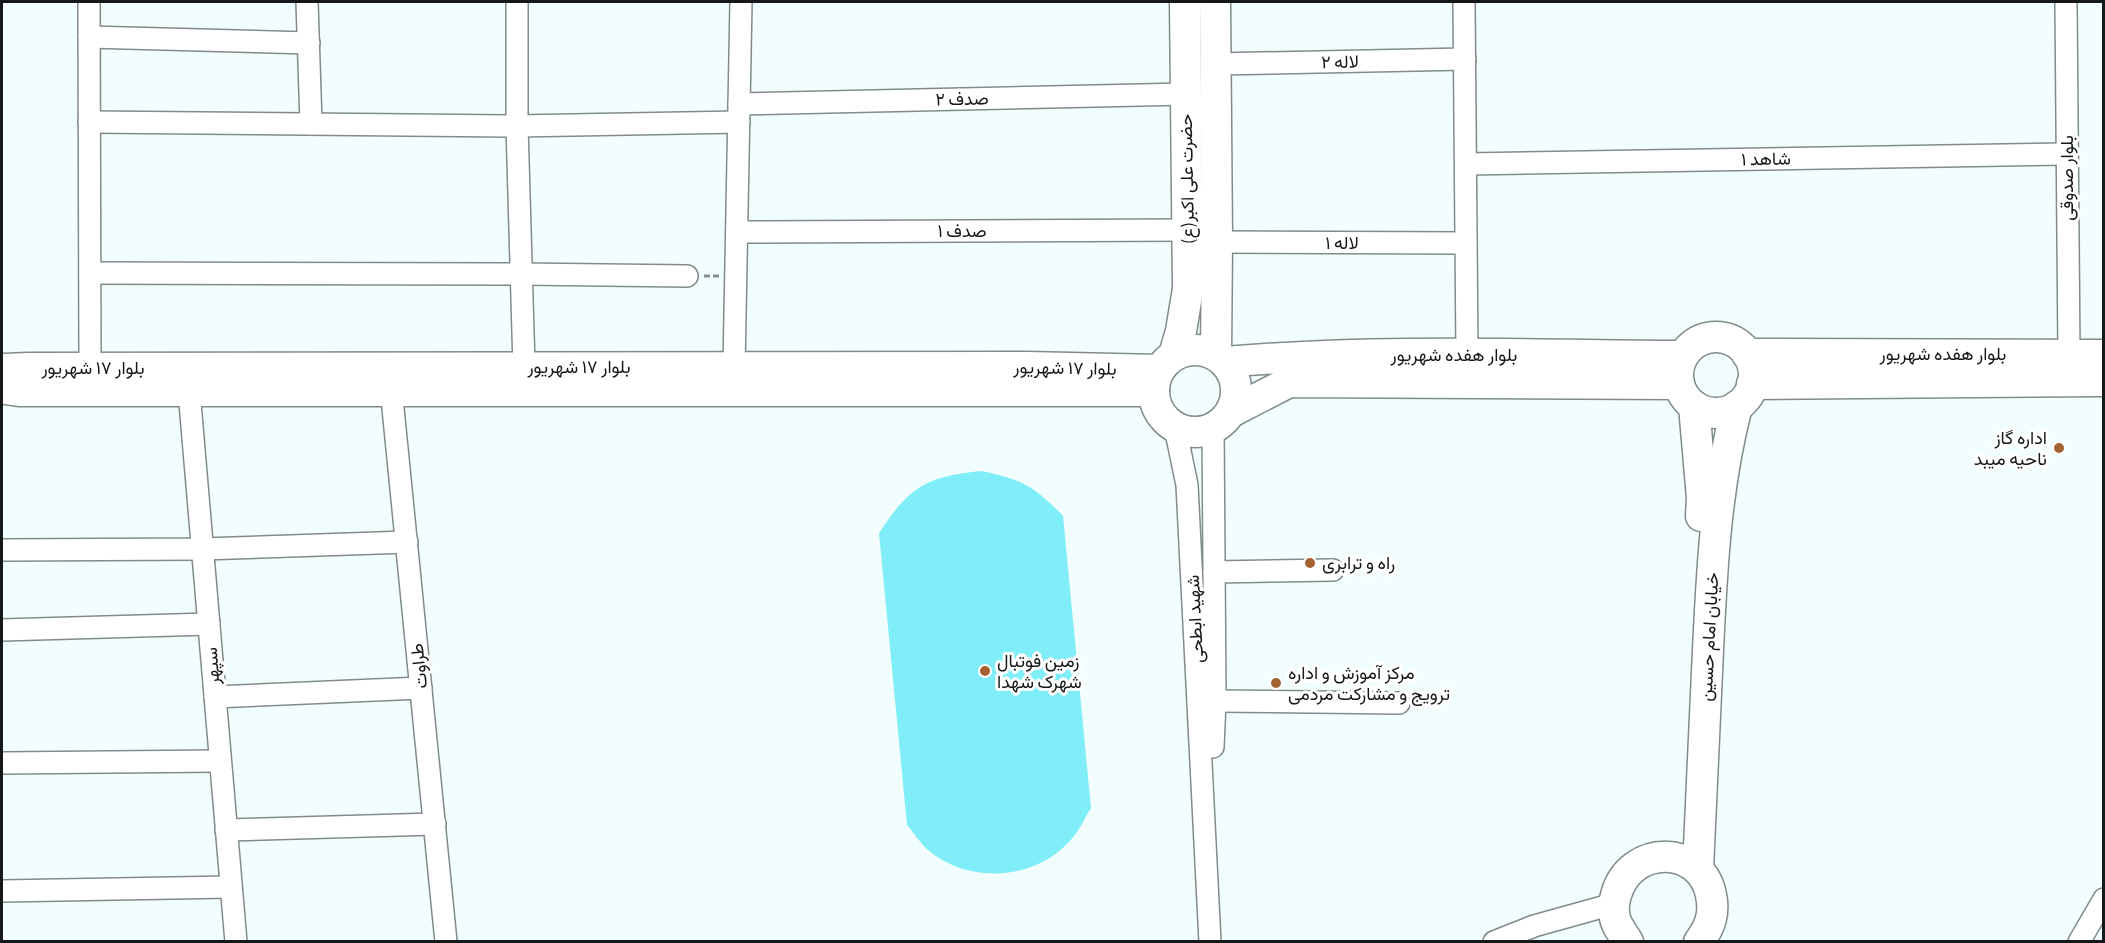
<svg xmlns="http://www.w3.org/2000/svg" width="2105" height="943" font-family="'Source Sans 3',Vazirmatn,sans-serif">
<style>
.green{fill:#7feef9}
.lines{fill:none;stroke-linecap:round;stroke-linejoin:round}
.street-casing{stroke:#818b8c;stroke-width:24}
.secondary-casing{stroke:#818b8c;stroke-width:33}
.path{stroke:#868d8e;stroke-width:3;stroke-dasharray:6 3;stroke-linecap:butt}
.street{stroke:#fff;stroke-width:21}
.secondary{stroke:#fff;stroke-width:30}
.poi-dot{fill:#a56231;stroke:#fff;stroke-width:2}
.labels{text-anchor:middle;stroke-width:6;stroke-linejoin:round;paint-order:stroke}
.street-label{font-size:18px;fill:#151819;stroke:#fff}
.poi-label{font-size:18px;fill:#151819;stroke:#fff;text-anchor:start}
</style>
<rect width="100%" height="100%" fill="#f2fdfe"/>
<path class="green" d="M982,471c41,9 52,15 81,45l28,292c-6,9 -10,20 -17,28 -34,44 -104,50 -146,14 -8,-7 -14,-17 -21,-25l-28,-292c30,-46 48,-57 103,-62z"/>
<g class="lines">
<g class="street-casing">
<g id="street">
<path d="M89,2l1,366"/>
<path d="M307,2l4,122"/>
<path d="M517,2v124l7,241"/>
<path d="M1464,2l3,352"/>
<path d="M2066,2l3,353"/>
<path d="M89,37l220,6"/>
<path d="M1216,64l249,-5"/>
<path d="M739,104l447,-10"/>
<path d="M89,122l428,4 222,-4"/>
<path d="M1466,164l601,-10"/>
<path d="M737,232l451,-2"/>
<path d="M1217,242l249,1"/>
<path d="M90,273l432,1 165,2"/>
<path d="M734,367l7,-365"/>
<path d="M390,378l56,564"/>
<path d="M189,391l47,551"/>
<path d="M1175,427l12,58 23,457"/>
<path d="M2,550l200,-1 205,-7"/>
<path d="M1214,572l119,-2"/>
<path d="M2,630l207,-6"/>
<path d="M215,697l206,-9"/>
<path d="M1215,701l184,2"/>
<path d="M1213,747l2,-46 -2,-274"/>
<path d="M2,763l218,-2"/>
<path d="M226,830l209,-6"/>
<path d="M2,891l228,-4"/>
<path d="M1494,942l40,-16 79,-22"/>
<path d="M2079,942l25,-43"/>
</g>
</g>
<g class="secondary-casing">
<g id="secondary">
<path d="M1215,2l2,240 -1,113"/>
<circle cx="1716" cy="375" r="38"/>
<circle cx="1195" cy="391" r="41"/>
<path d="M1747,354l357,1"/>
<path d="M1174,355l7,-24 7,-42 -3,-287"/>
<path d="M1225,362c152,-13 305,-7 458,-6"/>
<path d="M2,373l3,-4 23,-1 999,-1 132,3"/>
<path d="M1752,384l352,-3"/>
<path d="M2,385l3,4 14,2h1135"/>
<path d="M1694,406l8,92 -1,18"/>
<path d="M1231,412l58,-30 390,2"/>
<path d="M1698,869c3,-73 7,-146 10,-219 4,-84 8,-163 29,-244"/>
<path d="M1628,942c-3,-5 -7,-11 -10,-16 -5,-9 -5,-21 -2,-31 14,-51 85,-51 95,0 4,19 -1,32 -12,47"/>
</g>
</g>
<path class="path" d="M704,276h15"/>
<use href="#street" class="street"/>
<use href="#secondary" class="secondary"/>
</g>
<g class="poi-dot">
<circle cx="2059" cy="448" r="6"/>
<circle cx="1310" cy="563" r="6"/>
<circle cx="985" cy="671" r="6"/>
<circle cx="1276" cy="683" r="6"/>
</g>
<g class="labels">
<g class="street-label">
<text transform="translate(1340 62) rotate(-1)" y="6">لاله ۲</text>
<text transform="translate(962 99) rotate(-1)" y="6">صدف ۲</text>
<text transform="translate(1766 159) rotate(-1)" y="6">شاهد ۱</text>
<text transform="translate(2067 178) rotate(-90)" y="6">بلوار صدوقی</text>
<text transform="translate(1187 179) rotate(-91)" y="6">حضرت علی اکبر(ع)</text>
<text x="962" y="237">صدف ۱</text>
<text x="1342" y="249">لاله ۱</text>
<text x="1943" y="360">بلوار هفده شهریور</text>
<text x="1454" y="361">بلوار هفده شهریور</text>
<text x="579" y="373">بلوار ۱۷ شهریور</text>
<text x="93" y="374">بلوار ۱۷ شهریور</text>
<text transform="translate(1065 368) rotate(1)" y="6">بلوار ۱۷ شهریور</text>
<text transform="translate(1195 619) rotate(-93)" y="6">شهید ابطحی</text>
<text transform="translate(1709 637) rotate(-87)" y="6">خیابان امام حسین</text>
<text transform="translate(212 666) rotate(-94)" y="6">سپهر</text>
<text transform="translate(419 666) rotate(-96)" y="6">طراوت</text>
</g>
<g class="poi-label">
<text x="2047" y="444" text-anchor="end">اداره گاز<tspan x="2047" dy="21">ناحیه میبد</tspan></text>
<text x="1322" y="569">راه و ترابری</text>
<text x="997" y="667">زمین فوتبال<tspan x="997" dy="21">شهرک شهدا</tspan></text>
<text x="1288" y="679">مرکز آموزش و اداره<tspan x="1288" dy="21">ترویج و مشارکت مردمی</tspan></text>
</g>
</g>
<rect width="2105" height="943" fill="none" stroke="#151819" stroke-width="6"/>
</svg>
